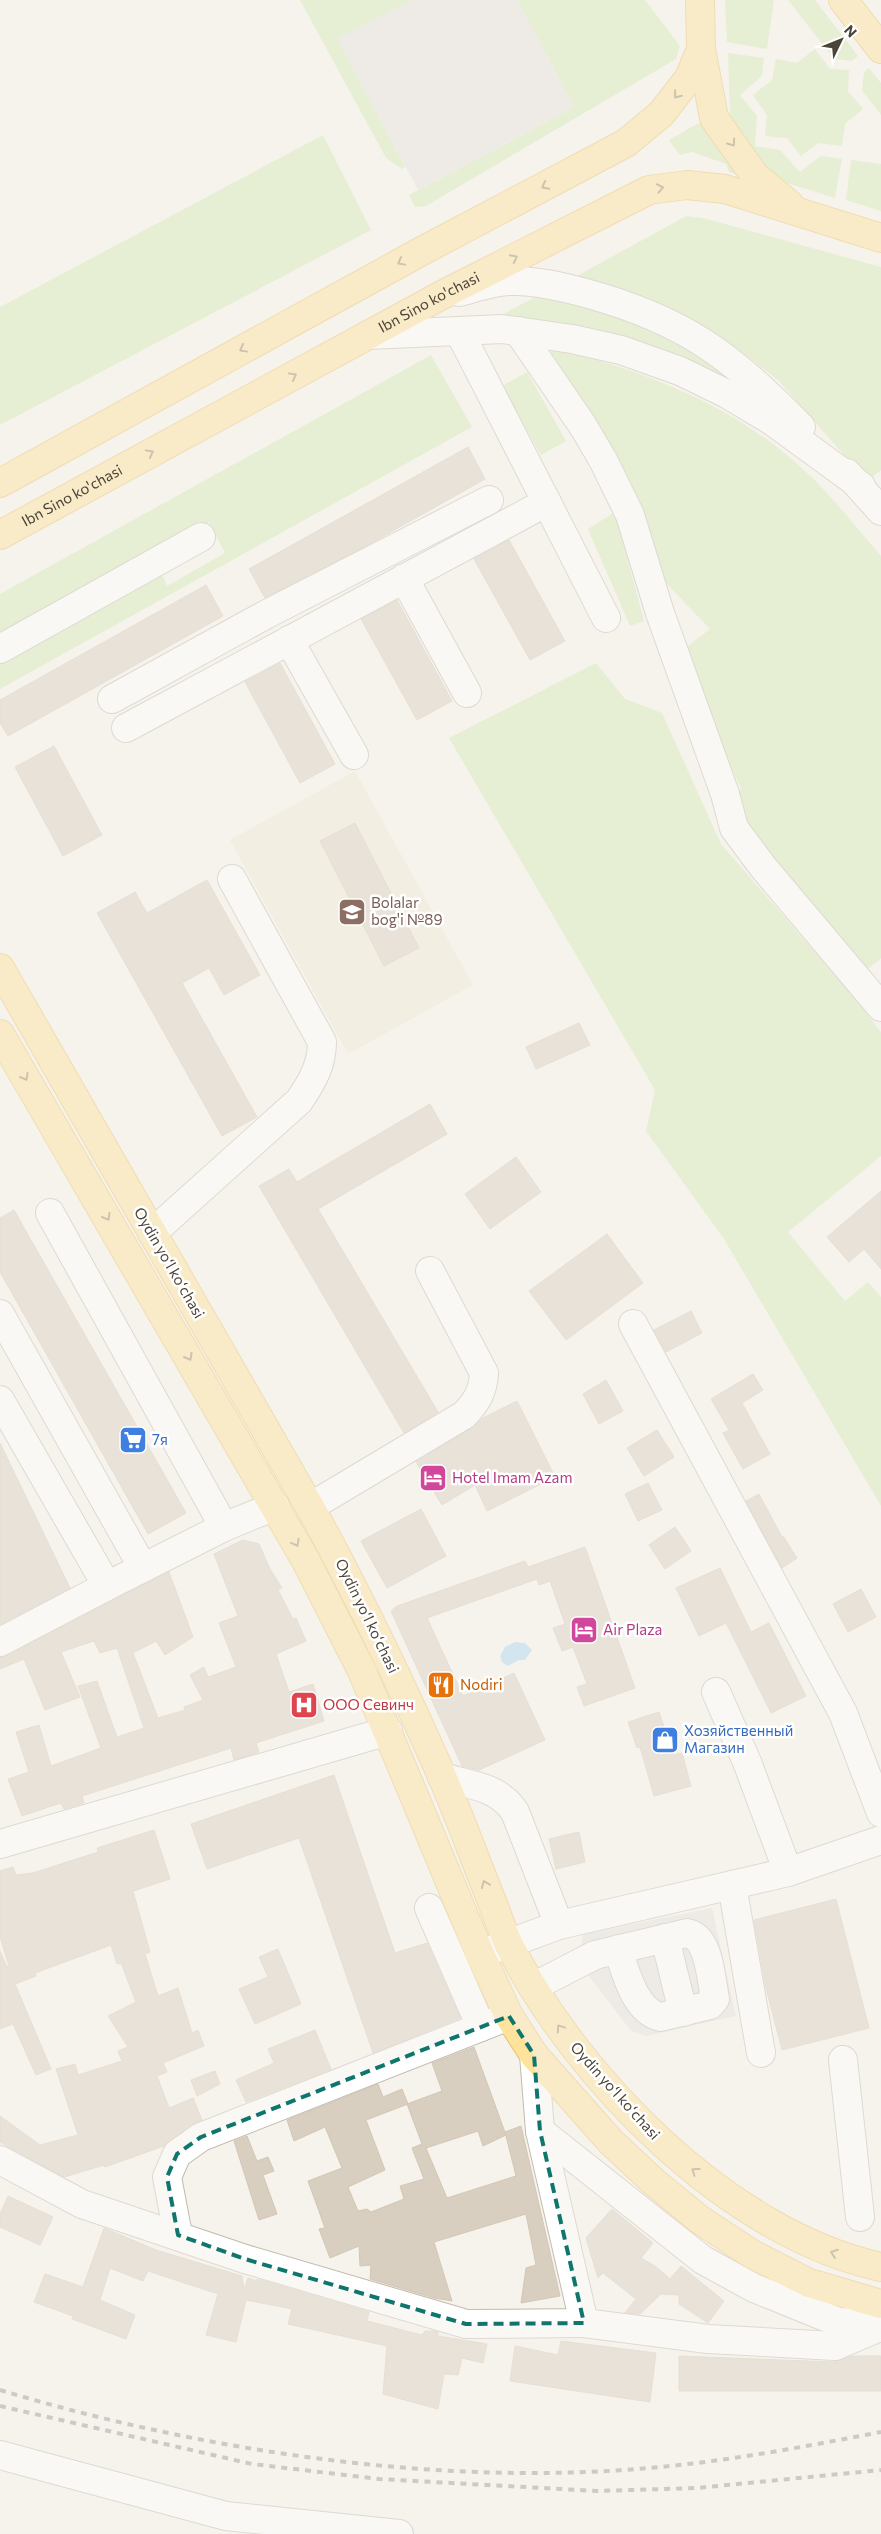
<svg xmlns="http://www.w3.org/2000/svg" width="881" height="2534" font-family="Commissioner,sans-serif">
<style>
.education{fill:#efe8d6}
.green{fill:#d2eab5}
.parking{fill:#e5e3e0}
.water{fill:#a9d4f2}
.building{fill:#d8cfc1;stroke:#d3c7b4}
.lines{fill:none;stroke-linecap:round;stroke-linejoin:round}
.minor-casing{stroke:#c2bbae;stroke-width:30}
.major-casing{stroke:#e6c16a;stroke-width:30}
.minor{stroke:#fff;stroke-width:28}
.major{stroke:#ffe39c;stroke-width:28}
.rail{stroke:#9a9a9a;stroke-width:4;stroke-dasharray:6 6;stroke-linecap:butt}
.oneway{stroke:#9c8c66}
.marked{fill:none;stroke:#0f766e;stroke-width:4;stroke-dasharray:10 6;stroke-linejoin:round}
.labels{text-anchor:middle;stroke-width:5;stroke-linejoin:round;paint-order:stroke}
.street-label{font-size:15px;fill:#4b4439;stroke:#fff}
.education-label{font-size:15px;fill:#785e54;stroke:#fff;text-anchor:start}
.shop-label{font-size:15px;fill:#366cbe;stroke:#fff;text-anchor:start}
.hotel-label{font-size:15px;fill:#b23c85;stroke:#fff;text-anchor:start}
.food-label{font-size:15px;fill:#c56008;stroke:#fff;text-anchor:start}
.health-label{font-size:15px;fill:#be3a42;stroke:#fff;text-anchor:start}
</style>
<rect width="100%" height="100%" fill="#f6f3ec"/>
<path class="education" d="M355,771l118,214 -125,69 -118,-214z"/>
<g class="green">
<path d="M300,0h112l-74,40 67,126 -3,3 -16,-11z"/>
<path d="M517,0h128l35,46 -4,13 -250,147 -11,1 -6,-12 165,-88z"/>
<path d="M725,0h49l-7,49 -40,-7z"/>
<path d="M788,0h27l43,56 -6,5 -18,-2z"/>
<path d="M815,49l15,20 19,1 -1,21 15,18 -18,15 -3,22 -24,-3 -17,13 -14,-18 -22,-2 2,-21 -14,-20 19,-15 4,-21 21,4z"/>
<path d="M728,53l36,5 -2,18 -22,19 17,21 -2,30 25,4 20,22 21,-16 21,3 -7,39 -48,-15 -17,-10 -36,-49 -4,-10z"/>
<path d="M869,68l12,15v32l-19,-25 2,-18z"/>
<path d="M697,124h7l35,51 -10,-3 -3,-8 -34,-12 -12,3 -11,-15z"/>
<path d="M323,135l48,95 -371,195v-118z"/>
<path d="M851,160l30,4v47l-35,-11z"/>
<path d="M686,216l17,2 178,49v203l-14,11 -89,-101 -48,-37 -47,-29 -36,-17 -70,-21z"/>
<path d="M537,296c75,14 144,43 204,91l-126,-52 -59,-13 -62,-3z"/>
<path d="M551,347c92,24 183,57 254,124 28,26 51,56 76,85v402l-12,10 -6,1 -123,-143 -3,-29 4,-8 -61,-137 30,-23 -46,-48 -111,-218z"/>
<path d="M431,355l41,72 -472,262v-25l162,-90 5,12 58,-33 -16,-31 -209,115v-43z"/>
<path d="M527,372l39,69 -25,14 -39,-69z"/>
<path d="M615,512l29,109 -14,5 -42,-97z"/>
<path d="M596,663l29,36 37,14 59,131 129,149 31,39v124l-93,76 57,69 23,-19 13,15v209l-157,-267 -78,-108 9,-41 -206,-352z"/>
</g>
<g class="parking">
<path d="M412,0h105l57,107 -156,83 -81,-151z"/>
<path d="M712,1908l24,108 -90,20 -15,-5 -53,-69 5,-28z"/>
</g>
<path class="water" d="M515,1642l10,1 7,7 -7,10h-6l-11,6 -6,-4 -2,-6 5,-9z"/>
<g class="building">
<path d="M468,447l17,32 -119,67 -101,52 -16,-29z"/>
<path d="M509,540l56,101 -35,19 -56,-101z"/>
<path d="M206,585l17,31 -215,120 -8,-13v-23z"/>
<path d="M397,600l55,101 -35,19 -56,-101z"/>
<path d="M280,663l55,101 -35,19 -55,-101z"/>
<path d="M54,746l48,89 -39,21 -48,-89z"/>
<path d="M355,823l64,125 -35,18 -64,-125z"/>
<path d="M207,880l53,95 -36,20 -15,-27 -27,15 75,134 -35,19 -125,-223 38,-21 12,21z"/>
<path d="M579,1023l11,22 -54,24 -10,-22z"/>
<path d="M430,1104l17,30 -129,75 120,203 -34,21 -145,-247 30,-17 8,13z"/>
<path d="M516,1157l25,35 -51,37 -25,-35z"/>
<path d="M881,1191v78l-17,-20 -15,13 -22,-25z"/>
<path d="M14,1210l172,303 -38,21 -148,-262v-54z"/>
<path d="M607,1234l36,49 -77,57 -37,-49z"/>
<path d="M691,1311l11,22 -36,19 -12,-22z"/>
<path d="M753,1374l10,16 -21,13 28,51 -27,15 -20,-36 6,-3 -18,-31z"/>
<path d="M606,1380l17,31 -24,13 -16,-30z"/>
<path d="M517,1401l38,76 -68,34 -12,-26 -33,20 -26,-43 56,-34 11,-10z"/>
<path d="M657,1430l17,27 -30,19 -17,-28z"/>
<path d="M0,1443l70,145 -70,36z"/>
<path d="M648,1483l14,27 -24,11 -13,-27z"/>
<path d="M759,1494l23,43 1,-1 14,22 -15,10 -36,-67z"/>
<path d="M421,1509l25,47 -59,32 -26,-47z"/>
<path d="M675,1527l16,24 -26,18 -16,-24z"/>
<path d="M243,1540l16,4 11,25 12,19 -4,2 15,29 3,-1 10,23 -30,13 13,38 24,-8 11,37 -68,22 3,9 -25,8 -3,-12 -149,48 2,7 -20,6 -3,-6 -39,13 -14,-37 21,-7 -13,-40 23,-7 12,41 50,-18 -23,-62 19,-5 20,56 27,-9 -27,-80 -17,5 -6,-12 -33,11 19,45 -35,13 -21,-51 -24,10v-11l169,-86 24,65 -28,18 -9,-14 -23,12 25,65 27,-8 -1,-3 19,-7 -13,-25 14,-8 4,10 28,-10 -17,-44 19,-7 -24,-62z"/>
<path d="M585,1547l50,141 -51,18 -7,-19 10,-3 -14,-37 -11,4 -9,-23 12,-4 -15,-43 -11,4 -2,-6 -110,39 36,78 51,-23 31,67 -66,30 -17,-4 -71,-155 6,-5 128,-45 3,6z"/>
<path d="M720,1568l31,64 18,-9 37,73 -35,17 -45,-90 -27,13 -23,-48z"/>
<path d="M861,1589l15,28 -28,15 -15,-28z"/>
<path d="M659,1712l15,43 8,-2 9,33 -37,10 -14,-49 -3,1 -9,-26z"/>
<path d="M334,1775l61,178 32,-10 33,75 -87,35 -74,-215 -92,31 -16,-45z"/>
<path d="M154,1830l16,49 -37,12 17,61 -5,2 13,42 20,-8 14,45 6,-3 6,16 -41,17 4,9 -10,4 12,32 24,-10 9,22 -10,4 -28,22 -59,21 -1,-2 -40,12 -64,-35v-26l40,29 38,-10 -22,-66 19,-5 3,11 44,-14 -4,-10 10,-4 -20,-31 28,-14 -15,-39 -4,1 -6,-19 -76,28 1,3 -21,8 36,85 -15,6 -23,-51 -13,5v-78l7,16 2,-1 -9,-29v-66l13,-4 3,8 17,-2 65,-21 -1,-4z"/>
<path d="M579,1832l6,30 -29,7 -7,-30z"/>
<path d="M836,1899l33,129 -87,22 -16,-62 -12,-68z"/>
<path d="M278,1949l23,55 -46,20 -16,-35 29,-12 -9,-20z"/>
<path d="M315,2030l16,39 -85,33 -10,-22 38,-17 -6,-14z"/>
<path d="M474,2047l32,88 -23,11 -5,-15 -52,17 21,50 69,-22 -11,-44 16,-6 39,170 -39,7 5,-35 10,-3 -10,-51 -92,28 18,59 -18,-3 -64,-19 1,-14 -11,1 -1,-20 -29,12 -11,-29 6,-1 -17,-47 34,-13 -17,-41 -31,14 -7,-21 91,-36 5,13 19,-8 6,15 -42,16 19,50 -37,17 10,24 9,-2 4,3 33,-13 -4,-13 24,-7 -12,-31 10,-4 -15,-40 35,-13 -10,-28z"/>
<path d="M215,2071l5,13 -23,12 -6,-16z"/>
<path d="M247,2136l10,25 11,-4 6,14 -11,4 14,39 -18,6 -25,-79z"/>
<path d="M8,2196l45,21 -13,28 -40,-18v-13z"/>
<path d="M612,2209l41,34 -12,15 14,8 15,13 11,-13 43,35 -16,22 -29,-19v-9l-18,-1 -21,20 -15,-1 11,-14 -33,-26 -5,5 -12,-40z"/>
<path d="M104,2228l52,22 86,26 2,14 4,-12 9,3v-2l112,33 -2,9 55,14 3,-4h11l2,1v4l49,8 -4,19 -21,-5 -4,17 -14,-1 -6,35 -55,-15 4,-48 -99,-22 4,-15 -46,-9 -10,42 -30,-7 12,-41 -70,-23 -5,10 -33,-13 -10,32 35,15 -9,24 -54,-20 1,-3 -39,-14 11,-28 38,13z"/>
<path d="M561,2341l95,12 -6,49 -140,-21 5,-35 43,9z"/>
<path d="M679,2356l155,6 17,-6h30v35h-202z"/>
</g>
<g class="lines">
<g class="minor-casing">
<g id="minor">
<path d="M459,292c16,-4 35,-11 51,-11 26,-1 54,6 79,13 97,27 142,62 212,133"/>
<path d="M518,331l65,95 20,34 27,55 30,98 65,181 9,34 29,39 118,140"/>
<path d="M460,333l146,285"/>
<path d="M368,335l134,-6 70,10 49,11 59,21 47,23 45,27 89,65"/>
<path d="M847,473l34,38"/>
<path d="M404,578l63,115"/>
<path d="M289,640l65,115"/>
<path d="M0,649l201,-112"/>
<path d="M112,699l153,-84 224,-115"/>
<path d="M126,728l421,-226"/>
<path d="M50,1213l174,314"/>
<path d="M152,1233l147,-132c13,-19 23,-36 23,-59l-90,-163"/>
<path d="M0,1314l143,254"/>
<path d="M633,1324l210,389 38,100"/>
<path d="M0,1400l107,186 117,-59 51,-21"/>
<path d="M310,1507l154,-92c13,-13 19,-24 20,-42l-54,-102"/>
<path d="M0,1642l107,-56"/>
<path d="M716,1692l31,70 41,110"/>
<path d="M442,1777c28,8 56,9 73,35l44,113"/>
<path d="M0,1844l388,-113"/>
<path d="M732,1885l29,168"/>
<path d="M429,1908l52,119"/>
<path d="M665,1938l18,74"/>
<path d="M480,1954l79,-29 229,-53 93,-32"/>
<path d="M533,1987l62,-32 92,-22c23,4 24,47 28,66l-5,6 -49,12c-26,-5 -36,-46 -43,-68"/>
<path d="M843,2060l17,157"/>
<path d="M540,2131l163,129 51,28 84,34 43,1"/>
<path d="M0,2160l82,44 163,55 221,65 118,-1 -44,-192 -6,-76"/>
<path d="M178,2235l-11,-58 10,-23 24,-17 308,-121"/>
<path d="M584,2323l124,16 127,7 45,-19"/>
<path d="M0,2455l226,61 173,18"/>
</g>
</g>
<g class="major-casing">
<g id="major">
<path d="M843,0l38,49"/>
<path d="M701,49l13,69 41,58 34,28"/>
<path d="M0,483l420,-231 206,-109 35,-29 28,-36 12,-29 -1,-49"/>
<path id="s1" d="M0,535l440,-239 209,-106 38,-5 38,4 156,49"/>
<path d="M0,968l310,539c48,87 91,176 131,267 18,41 33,83 50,125 6,15 11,31 18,46 69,135 220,289 372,322"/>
<path d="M0,1034l306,527 56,110 118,283 29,62 25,39 77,87 43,40 45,37 53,35 57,29 72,21"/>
</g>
</g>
<use href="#minor" class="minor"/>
<use href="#major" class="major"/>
<g class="rail">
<path d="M0,2390c205,62 446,98 660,77 74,-7 148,-21 221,-35"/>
<path d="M0,2406l252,58 127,15 218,12 100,-3 184,-18"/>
</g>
</g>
<defs><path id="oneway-chevron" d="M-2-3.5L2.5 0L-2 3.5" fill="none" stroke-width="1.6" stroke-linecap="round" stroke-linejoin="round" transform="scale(1.25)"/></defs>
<g class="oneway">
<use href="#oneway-chevron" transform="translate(677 95) rotate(128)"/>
<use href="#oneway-chevron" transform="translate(732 143) rotate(55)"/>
<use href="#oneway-chevron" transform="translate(545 186) rotate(152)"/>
<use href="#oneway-chevron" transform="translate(660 188) rotate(-11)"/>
<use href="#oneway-chevron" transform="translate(514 258) rotate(-27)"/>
<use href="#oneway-chevron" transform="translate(401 262) rotate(151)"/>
<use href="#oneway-chevron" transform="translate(243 349) rotate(151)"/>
<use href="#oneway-chevron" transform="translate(293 376) rotate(-29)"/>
<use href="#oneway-chevron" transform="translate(150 453) rotate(-29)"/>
<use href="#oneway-chevron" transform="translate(25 1077) rotate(60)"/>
<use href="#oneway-chevron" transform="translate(107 1217) rotate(60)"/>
<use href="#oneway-chevron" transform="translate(189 1357) rotate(60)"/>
<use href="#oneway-chevron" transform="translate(296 1543) rotate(61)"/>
<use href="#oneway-chevron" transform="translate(485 1884) rotate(-112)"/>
<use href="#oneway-chevron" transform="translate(560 2028) rotate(-124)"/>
<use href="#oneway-chevron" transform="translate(695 2171) rotate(-144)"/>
<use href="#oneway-chevron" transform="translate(834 2253) rotate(-160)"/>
</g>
<path d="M0 0H881V2534H0ZM509,2016l25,39 6,76 44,192 -118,1 -221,-65 -67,-24 -11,-58 10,-23 24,-17z" fill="#f6f3ec" fill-opacity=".55" fill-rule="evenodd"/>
<path class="marked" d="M509,2016l25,39 6,76 44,192 -118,1 -221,-65 -67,-24 -11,-58 10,-23 24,-17z"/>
<defs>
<g id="school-square" transform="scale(1.4375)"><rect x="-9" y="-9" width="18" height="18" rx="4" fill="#8d6e63" stroke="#fff"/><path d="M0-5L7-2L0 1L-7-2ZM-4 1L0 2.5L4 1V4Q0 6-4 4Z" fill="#fff"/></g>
<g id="supermarket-square" transform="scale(1.4375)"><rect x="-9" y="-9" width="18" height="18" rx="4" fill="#3f7fe0" stroke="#fff"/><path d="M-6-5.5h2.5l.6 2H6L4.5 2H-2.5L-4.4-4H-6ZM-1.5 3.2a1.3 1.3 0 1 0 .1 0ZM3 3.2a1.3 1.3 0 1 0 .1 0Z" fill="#fff"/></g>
<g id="hotel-square" transform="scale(1.4375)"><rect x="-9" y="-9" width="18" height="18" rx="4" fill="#d1479c" stroke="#fff"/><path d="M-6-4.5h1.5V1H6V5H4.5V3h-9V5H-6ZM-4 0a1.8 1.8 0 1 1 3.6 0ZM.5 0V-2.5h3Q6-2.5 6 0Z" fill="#fff"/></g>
<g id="restaurant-square" transform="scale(1.4375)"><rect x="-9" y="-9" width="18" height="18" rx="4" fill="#e8710a" stroke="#fff"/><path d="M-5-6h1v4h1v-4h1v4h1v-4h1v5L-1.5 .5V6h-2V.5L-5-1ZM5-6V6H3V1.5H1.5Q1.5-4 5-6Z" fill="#fff"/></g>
<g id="hospital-square" transform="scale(1.4375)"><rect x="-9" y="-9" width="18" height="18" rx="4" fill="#e0444e" stroke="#fff"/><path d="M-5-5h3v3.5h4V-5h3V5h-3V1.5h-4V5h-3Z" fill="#fff"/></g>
<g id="shop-square" transform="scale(1.4375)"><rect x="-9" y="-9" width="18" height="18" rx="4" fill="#3f7fe0" stroke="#fff"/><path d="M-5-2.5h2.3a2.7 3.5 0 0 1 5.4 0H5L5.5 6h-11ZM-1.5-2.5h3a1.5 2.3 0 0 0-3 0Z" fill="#fff"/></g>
</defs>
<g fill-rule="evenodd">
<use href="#school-square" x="352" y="912"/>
<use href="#supermarket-square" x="133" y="1440"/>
<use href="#hotel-square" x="433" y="1478"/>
<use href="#hotel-square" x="584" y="1630"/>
<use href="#restaurant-square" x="441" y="1685"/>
<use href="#hospital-square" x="304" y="1705"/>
<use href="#shop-square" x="665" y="1740"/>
</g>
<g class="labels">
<g class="street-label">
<text dy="5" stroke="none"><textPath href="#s1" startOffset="488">Ibn Sino ko'chasi</textPath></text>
<text dy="5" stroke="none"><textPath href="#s1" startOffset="82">Ibn Sino ko'chasi</textPath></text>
<text transform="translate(169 1263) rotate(60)" y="5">Oydin yoʻl koʻchasi</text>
<text transform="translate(367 1616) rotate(64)" y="5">Oydin yoʻl koʻchasi</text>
<text transform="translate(615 2091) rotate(48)" y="5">Oydin yoʻl koʻchasi</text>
</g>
<g class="education-label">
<text x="371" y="908">Bolalar<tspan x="371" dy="17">bog'i №89</tspan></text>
</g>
<g class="shop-label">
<text x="152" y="1445">7я</text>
<text x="684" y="1736">Хозяйственный<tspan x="684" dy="17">Магазин</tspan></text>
</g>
<g class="hotel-label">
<text x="452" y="1483">Hotel Imam Azam</text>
<text x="603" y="1635">Air Plaza</text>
</g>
<g class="food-label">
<text x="460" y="1690">Nodiri</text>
</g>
<g class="health-label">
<text x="323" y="1710">ООО Севинч</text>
</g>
</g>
<g transform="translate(841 40) rotate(47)" stroke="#ffffff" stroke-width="4" paint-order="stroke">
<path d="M0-4L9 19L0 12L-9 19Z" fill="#4b4439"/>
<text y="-8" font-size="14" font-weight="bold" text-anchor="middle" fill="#4b4439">N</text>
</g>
</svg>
